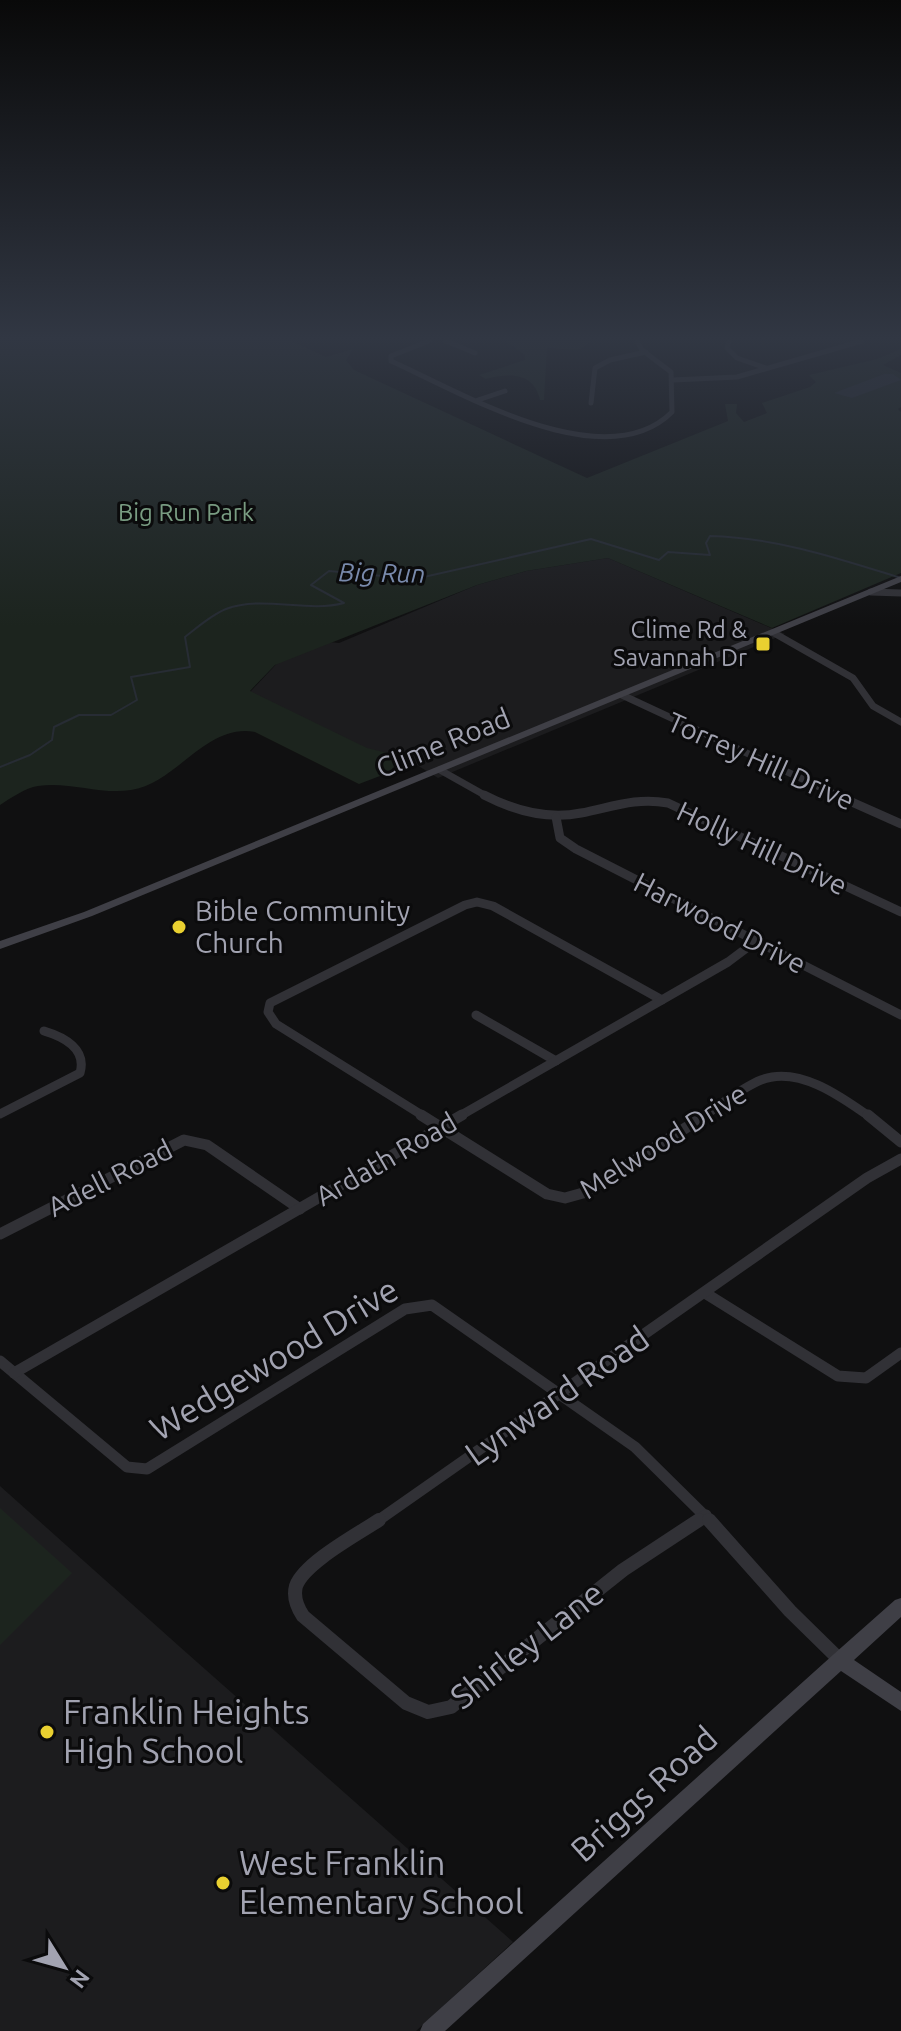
<svg xmlns="http://www.w3.org/2000/svg" width="901" height="2031" font-family="Ubuntu,sans-serif">
<style>
.built{fill:#1c1c1e}
.green{fill:#1c241e}
.water{fill:#272c34}
.lines{fill:none;stroke-linecap:round;stroke-linejoin:round}
.stream{stroke:#272c34;stroke-width:2}
.street-far4{stroke:#313136;stroke-width:5}
.street-far3{stroke:#313136;stroke-width:7}
.street-far2{stroke:#313136;stroke-width:9}
.street-far1{stroke:#313136;stroke-width:11}
.street{stroke:#313136;stroke-width:14}
.secondary{fill:#3f3f46;fill-rule:evenodd}
.poi-dot{fill:#e9d030;stroke:#0b0b0c;stroke-width:3}
.labels{text-anchor:middle;stroke-width:6;stroke-linejoin:round;paint-order:stroke}
.far-park-label{font-size:24px;fill:#799c82;stroke:#0b0b0c}
.far-poi-label{font-size:24px;fill:#a2a3b1;stroke:#0b0b0c;text-anchor:end}
.far-water-label{font-size:26px;font-style:italic;fill:#798aac;stroke:#0b0b0c}
.street-label{font-size:28px;fill:#a2a3b1;stroke:#0b0b0c}
.poi-label{font-size:28px;fill:#a2a3b1;stroke:#0b0b0c;text-anchor:start}
.near-street-label{font-size:34px;fill:#a2a3b1;stroke:#0b0b0c}
.near-poi-label{font-size:34px;fill:#a2a3b1;stroke:#0b0b0c;text-anchor:start}
</style>
<rect width="100%" height="100%" fill="#101011"/>
<g class="built">
<path d="M608,558l177,76 -347,144 -34,-21 -37,-8 -117,-57 50,-53 39,4 138,-58 49,-14z"/>
<path d="M0,1486l180,161 333,295 -97,89h-416z"/>
</g>
<g class="green">
<path d="M0,341h292l34,16 27,-8 -7,11 8,10 233,108 141,-57 -3,-17h12l-1,9 8,9 23,-9 -5,-10 48,-16 6,-5 -7,-7 68,-16 24,-10v6l-18,10 18,8v34l-3,2 3,3v161l-129,55 -164,-70 -82,13 -49,14 -202,80 -25,26 117,57 37,9 10,6 -55,21 -104,-52c-49,-9 -78,51 -124,58 -30,5 -63,-9 -93,-4 -13,2 -27,12 -38,19z"/>
<path d="M506,341h86l-14,9 -31,-2 -3,52h-4c-6,-28 -31,-27 -54,-21l-7,-4 46,-15v-5z"/>
<path d="M0,1508l72,65 -72,72z"/>
</g>
<path class="water" d="M884,374h9l8,6 -49,18 -18,-5z"/>
<g class="lines">
<path class="stream" d="M0,767l30,-12 22,-15 2,-13 25,-12h32l26,-15 -6,-23 59,-10 -5,-30c13,-10 26,-22 41,-28 37,-14 80,4 118,-6l-33,-18 18,-14 86,8 176,-40 68,21 9,-8 42,3 -4,-12 4,-7c68,2 127,22 191,42"/>
<g class="street-far4">
<path d="M429,341l-38,15v5c69,31 214,118 281,51l-1,-40 -29,-22 -5,-9"/>
<path d="M446,341l29,12"/>
<path d="M729,341l-2,7 10,10 29,10"/>
<path d="M673,380l64,-3 125,-36"/>
<path d="M478,400l27,-9"/>
<path d="M591,403l4,-35 15,-8 36,-8"/>
</g>
<g class="street-far3">
<path d="M871,592l30,1"/>
<path d="M774,633l79,45 20,28 28,16"/>
<path d="M622,695l219,102"/>
<path d="M440,770l48,27"/>
</g>
<g class="street-far2">
<path d="M484,795c31,16 63,25 97,18 31,-6 55,-16 87,-10l233,109"/>
<path d="M836,795l65,29"/>
<path d="M556,817l4,21 16,11 325,166"/>
<path d="M476,1015l80,46"/>
<path d="M0,1114l80,-41c7,-24 -16,-36 -36,-42"/>
<path d="M425,1117l-149,-93 -8,-12 2,-9 195,-98 12,-3 16,4 169,94"/>
<path d="M458,1117l270,-155 28,-21"/>
<path d="M702,1117c19,-12 39,-29 59,-37 37,-15 81,17 109,37"/>
</g>
<g class="street-far1">
<path d="M421,1115l126,79 18,4 18,-5 123,-78"/>
<path d="M868,1115l33,27"/>
<path d="M0,1234l184,-94 23,5 93,64"/>
<path d="M705,1293l133,83 28,2 35,-25"/>
<path d="M0,1361l127,106 20,2 258,-160 27,-4 203,142 76,75"/>
<path d="M14,1373l448,-258"/>
<path d="M376,1522l491,-344 34,-19"/>
<path d="M696,1522l10,-7"/>
</g>
<g class="street">
<path d="M379,1520c-21,14 -75,43 -83,66 -3,11 1,21 7,30l103,87 22,9 23,-5 172,-137 76,-50"/>
<path d="M709,1520l81,91 50,49"/>
</g>
<g class="secondary">
<path d="M901,576v6l-809,334 -92,33v-8l84,-29z"/>
<path d="M901,1598v19l-47,43 47,32v19l-60,-40 -396,360h-25l3,-7 411,-370 61,-54z"/>
</g>
</g>
<linearGradient id="sky" x2="0" y2="1"><stop stop-color="#090909"/><stop offset="0.54" stop-color="#313743"/><stop offset="1" stop-color="#313743" stop-opacity="0"/></linearGradient>
<rect width="901" height="626" fill="url(#sky)"/>
<g class="poi-dot">
<rect x="755" y="636" width="16" height="16" rx="4"/>
<circle cx="179" cy="927" r="8"/>
<circle cx="47" cy="1732" r="8"/>
<circle cx="223" cy="1883" r="8"/>
</g>
<g class="labels">
<g class="far-park-label">
<text x="186" y="521">Big Run Park</text>
</g>
<g class="far-poi-label">
<text x="747" y="638">Clime Rd &amp;<tspan x="747" dy="28">Savannah Dr</tspan></text>
</g>
<g class="far-water-label">
<text transform="translate(382 573) rotate(1)" y="9">Big Run</text>
</g>
<g class="street-label">
<text transform="translate(443 743) rotate(-22)" y="10">Clime Road</text>
<text transform="translate(761 761) rotate(24)" y="10">Torrey Hill Drive</text>
<text transform="translate(762 848) rotate(25)" y="10">Holly Hill Drive</text>
<text transform="translate(720 923) rotate(27)" y="10">Harwood Drive</text>
<text transform="translate(663 1141) rotate(-32)" y="10">Melwood Drive</text>
<text transform="translate(386 1159) rotate(-30)" y="10">Ardath Road</text>
<text transform="translate(110 1178) rotate(-27)" y="10">Adell Road</text>
</g>
<g class="poi-label">
<text x="195" y="921">Bible Community<tspan x="195" dy="32">Church</tspan></text>
</g>
<g class="near-street-label">
<text transform="translate(274 1359) rotate(-31)" y="12">Wedgewood Drive</text>
<text transform="translate(557 1396) rotate(-35)" y="12">Lynward Road</text>
<text transform="translate(527 1645) rotate(-38)" y="12">Shirley Lane</text>
<text transform="translate(644 1794) rotate(-42)" y="12">Briggs Road</text>
</g>
<g class="near-poi-label">
<text x="63" y="1724">Franklin Heights<tspan x="63" dy="39">High School</tspan></text>
<text x="239" y="1875">West Franklin<tspan x="239" dy="39">Elementary School</tspan></text>
</g>
</g>
<g transform="translate(64 1967) rotate(127)" stroke="#0b0b0c" stroke-width="6" paint-order="stroke">
<path d="M0-6L14 30L0 20L-14 30Z" fill="#a2a3b1"/>
<text y="-12" font-size="22" font-weight="bold" text-anchor="middle" fill="#a2a3b1">N</text>
</g>
</svg>
